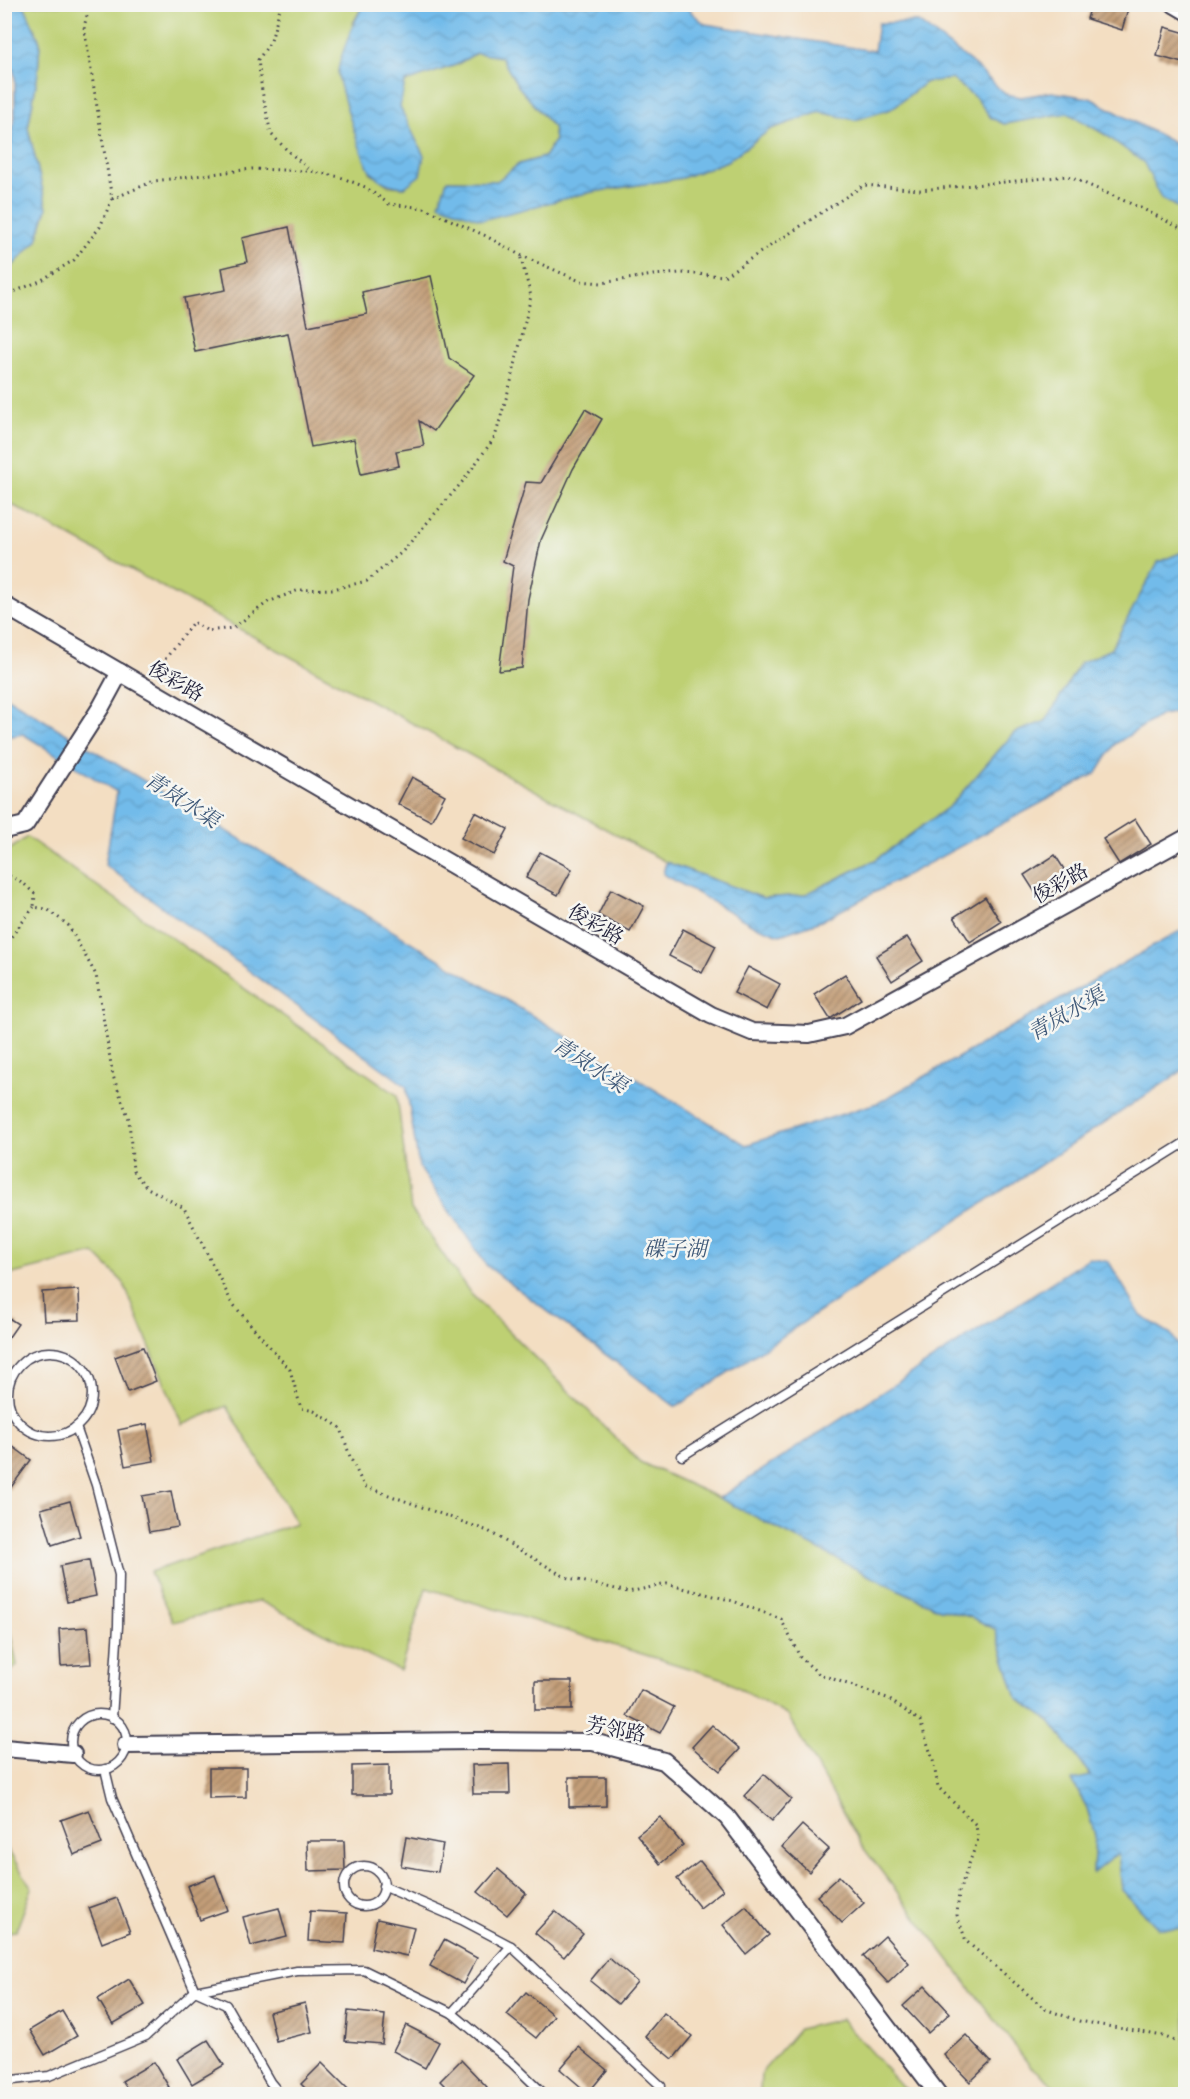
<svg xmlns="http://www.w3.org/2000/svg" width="1190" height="2099" font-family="'Libre Bodoni','Noto Serif SC',serif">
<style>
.grass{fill:#bed073;stroke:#707957;stroke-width:1.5}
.water{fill:url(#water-waves);stroke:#4a6e92;stroke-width:1.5}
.building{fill:url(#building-hatch)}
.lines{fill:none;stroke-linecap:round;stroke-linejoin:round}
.service-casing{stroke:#413e4f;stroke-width:11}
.minor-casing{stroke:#413e4f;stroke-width:20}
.path{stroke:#413e4f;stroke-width:3;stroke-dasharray:1.5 4.5;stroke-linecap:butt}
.service{stroke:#fff;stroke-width:8}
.minor{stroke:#fff;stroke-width:16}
.labels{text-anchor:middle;stroke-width:5;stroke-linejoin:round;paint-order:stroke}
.street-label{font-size:20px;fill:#22223b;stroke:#f6f6f2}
.water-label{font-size:21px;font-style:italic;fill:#3e5878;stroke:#f6f6f2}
</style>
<defs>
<pattern id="water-waves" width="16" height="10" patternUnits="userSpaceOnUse" patternTransform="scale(1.5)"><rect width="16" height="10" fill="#72bbea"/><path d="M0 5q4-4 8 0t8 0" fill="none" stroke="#62a0ca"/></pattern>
<pattern id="building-hatch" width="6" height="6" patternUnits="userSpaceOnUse" patternTransform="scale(1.5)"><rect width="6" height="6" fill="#c39e78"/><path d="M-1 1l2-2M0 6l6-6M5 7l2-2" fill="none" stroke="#9e8064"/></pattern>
</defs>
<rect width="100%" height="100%" fill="#f6f6f2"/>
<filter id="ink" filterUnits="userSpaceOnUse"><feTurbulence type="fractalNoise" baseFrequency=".0167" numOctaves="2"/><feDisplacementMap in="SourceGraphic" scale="12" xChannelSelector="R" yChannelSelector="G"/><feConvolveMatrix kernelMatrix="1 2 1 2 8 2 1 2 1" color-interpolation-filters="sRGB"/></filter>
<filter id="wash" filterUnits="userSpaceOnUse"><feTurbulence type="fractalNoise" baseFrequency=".008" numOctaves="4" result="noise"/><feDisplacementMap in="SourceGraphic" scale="24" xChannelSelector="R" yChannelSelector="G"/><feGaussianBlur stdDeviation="1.35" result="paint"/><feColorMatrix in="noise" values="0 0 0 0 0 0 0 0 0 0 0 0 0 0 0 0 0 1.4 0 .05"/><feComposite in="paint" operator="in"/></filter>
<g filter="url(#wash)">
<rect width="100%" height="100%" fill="#f3dec2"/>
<g class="grass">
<path d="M24,5h339l-10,18 17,149 19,14 16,1 19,-31 -25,-50 6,-24 51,-17 20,-12 25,3 17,30 35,41 2,13 -11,17 -25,7 -22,17 -50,-1 140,13 95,-15 45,-17 44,-32 49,-17 35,8 36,-11 35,-27 26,-3 25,20 14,18 13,7 64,-11 38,22 39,28 16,35 24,14v339l-27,11 -47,87 -31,14 -34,58 -32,12 -64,73 -75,54 -71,35 -41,3 -97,-36 -661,-361v-227l32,-34 10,-32 -19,-80 10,-55 2,-31z"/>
<path d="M27,837l370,258 14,114 60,85 169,168 79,36 151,78 70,33 31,8 24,12 22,69 34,24 40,54 -19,5 15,27 8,27 -2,37 26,-20 3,38 36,38 27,1v165h-120l-35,-28 -168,-220 -74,-130 -67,-38 -295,-90 -26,83 -140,-70 -87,21 -23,-50 146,-49 -69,-117 -45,19 -59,-143 -29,-29 -89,23v-423z"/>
<path d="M4,1603l13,62 -12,12h-1z"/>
<path d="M4,1844l28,44 -16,43 -11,1z"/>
<path d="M841,2019l68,75h-149l1,-21 38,-44z"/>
</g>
<g class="water">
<path d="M5,4l19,1 16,37 -2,31 -10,55 19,80 -10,32 -32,34v-45l3,-7 -3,-23 1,-28 9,-54v-41l-10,-32z"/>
<path d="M363,5h325l4,8 13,11 169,27 4,-28 40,-1 52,39 35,33 16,3 31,-5 38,6 95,51v63l-24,-14 -17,-35 -38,-28 -38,-22 -64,11 -13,-6 -14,-19 -25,-20 -26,3 -35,27 -36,11 -35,-8 -49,17 -44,32 -45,17 -95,15 -105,27 -43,-16 8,-24 50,1 22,-17 25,-7 11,-17 -2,-13 -35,-41 -17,-29 -25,-4 -20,12 -51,17 -5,25 24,49 -4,19 -15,12c-14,-1 -23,-4 -33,-14 -8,-7 -33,-86 -34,-100 0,-13 18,-55 25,-68z"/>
<path d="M1185,551v159l-26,6 -44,28 -18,29 -276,148 -41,14 -27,-10 -90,-51 3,-12 97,36 41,-3 71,-35 75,-54 64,-73 32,-12 34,-58 31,-14 47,-87z"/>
<path d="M4,696l742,449 134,-43 305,-174v141l-509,338 -189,-141 -68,-99 -13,-81 -301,-221 12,-73 -94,-58 -18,3z"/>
<path d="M1089,1258l20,4 32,54 30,18 14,23v572l-27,-1 -36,-38 -4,-37 -25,20 2,-38 -8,-27 -15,-28 19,-4 -40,-54 -34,-24 -22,-69 -24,-12 -31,-8 -70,-33 -151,-78z"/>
</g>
<g id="blocks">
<g class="building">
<path d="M1091,5h38l-7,25 -35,-11z"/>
<path d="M1165,27l21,6v31l-29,-8z"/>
<path d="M289,227l19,99 59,-12 -5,-22 69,-16 18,82 25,17 -40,56 -15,-10 5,25 -28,5 3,15 -38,8 -7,-35 -43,8 -23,-114 -93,19 -11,-54 42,-8 -4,-22 25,-6 -5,-24z"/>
<path d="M585,409l17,10 -29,50 -32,71 -13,59 -6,69 -23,3 14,-105 -10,-5 23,-79 15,1z"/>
<path d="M412,777l33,18 -14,26 -33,-17z"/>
<path d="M475,812l33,17 -14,26 -33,-17z"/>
<path d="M1135,819l16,25 -32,20 -16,-25z"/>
<path d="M540,852l32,17 -14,26 -32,-17z"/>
<path d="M1055,855l16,25 -31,20 -16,-25z"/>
<path d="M611,889l33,17 -14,26 -32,-17z"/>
<path d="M985,897l16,25 -31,20 -16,-25z"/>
<path d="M683,929l33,17 -14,27 -33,-17z"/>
<path d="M907,937l16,24 -31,20 -16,-25z"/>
<path d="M748,967l32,17 -13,26 -33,-17z"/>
<path d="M845,974l16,25 -31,20 -16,-25z"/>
<path d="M79,1290l1,30 -36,1 -2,-29z"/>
<path d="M4,1315l14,9 -14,20z"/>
<path d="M143,1347l13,34 -28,11 -13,-35z"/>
<path d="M147,1424l7,37 -29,5 -7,-36z"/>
<path d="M8,1443l23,17 -22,30 -5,-4v-39z"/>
<path d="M171,1491l7,36 -29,5 -7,-36z"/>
<path d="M70,1501l10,35 -28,9 -11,-36z"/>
<path d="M89,1560l7,36 -29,6 -7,-36z"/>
<path d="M88,1627l3,37 -30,2 -2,-37z"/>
<rect x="535" y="1681" width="37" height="29"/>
<path d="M641,1690l33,17 -14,26 -33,-17z"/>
<path d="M712,1725l28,24 -20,22 -28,-24z"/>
<path d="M509,1764l1,30h-37l-1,-29z"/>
<path d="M389,1765v30h-37v-29z"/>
<path d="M209,1768h37v29l-37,1z"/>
<path d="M764,1774l27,25 -19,22 -28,-25z"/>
<path d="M569,1777h37v29l-37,1z"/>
<path d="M89,1810l13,34 -28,11 -13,-35z"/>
<path d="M660,1817l23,28 -23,19 -23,-29z"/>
<path d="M802,1825l27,24 -20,23 -27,-25z"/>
<path d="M406,1837l37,7 -5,28 -37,-6z"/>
<path d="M307,1841h37l1,29 -37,1z"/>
<path d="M700,1861l23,29 -23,18 -23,-29z"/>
<path d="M498,1869l28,24 -19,22 -29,-23z"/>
<path d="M215,1875l13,35 -28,10 -13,-34z"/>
<path d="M839,1876l25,27 -22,20 -25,-27z"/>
<path d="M117,1898l13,34 -28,11 -13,-35z"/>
<path d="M746,1906l23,29 -23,19 -23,-29z"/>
<path d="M279,1908l8,29 -36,9 -8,-29z"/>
<path d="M310,1911l37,2 -2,30 -37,-2z"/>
<path d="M555,1911l28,23 -19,23 -29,-24z"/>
<path d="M377,1919l37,8 -7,29 -36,-8z"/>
<path d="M885,1936l24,27 -21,20 -25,-27z"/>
<path d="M444,1940l33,18 -14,26 -33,-18z"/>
<path d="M609,1958l28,24 -19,22 -28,-23z"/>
<path d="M129,1979l16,26 -32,19 -15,-25z"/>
<path d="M925,1986l25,27 -22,20 -25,-27z"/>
<path d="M526,1992l28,24 -18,22 -29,-23z"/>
<path d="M305,2003l7,29 -36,9 -7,-29z"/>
<path d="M62,2011l15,25 -32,19 -15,-25z"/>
<path d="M348,2011l37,4 -3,29 -37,-3z"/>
<path d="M664,2013l28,23 -19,23 -28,-23z"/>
<path d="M406,2025l33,17 -14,26 -32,-17z"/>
<path d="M966,2035l25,27 -21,20 -26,-27z"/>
<path d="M208,2040l16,25 -32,19 -15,-25z"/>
<path d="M579,2047l28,23 -19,23 -28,-24z"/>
<path d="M461,2060l26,27 -8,7h-26l-13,-13z"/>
<path d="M154,2062l15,25 -12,7h-26l-9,-13z"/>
<path d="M322,2063l26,26 -5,5h-32l-10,-10z"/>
</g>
</g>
</g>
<g filter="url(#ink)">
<use href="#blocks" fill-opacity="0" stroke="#413e4f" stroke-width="1.5"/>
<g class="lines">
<g class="service-casing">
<g id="service">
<circle cx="50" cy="1394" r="42"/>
<path d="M76,1427l20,58 23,90 -1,51 -6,92"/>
<path d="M682,1456l504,-314"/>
<circle cx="99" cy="1742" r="28"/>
<path d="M105,1769l7,29 83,193 102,-20 67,-1 88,43 60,50 32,31"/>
<circle cx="364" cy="1886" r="20"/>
<path d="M383,1886l79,34 49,26 150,140"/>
<path d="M452,2013l59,-67"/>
<path d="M4,2081l45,-5 97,-40 49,-45 31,14 44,77 10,12"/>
</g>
</g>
<g class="minor-casing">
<g id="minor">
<path d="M1174,4l12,7"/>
<path d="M4,605l707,410 41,17 57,2 36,-8 341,-188"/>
<path d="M4,830l21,-5 76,-118 19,-35"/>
<path d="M126,1745l350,-4 117,1 71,19 63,56 211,277"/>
<path d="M4,1748l69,6"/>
</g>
</g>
<g class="path">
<path d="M281,4l-10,37 -13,19 4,31 9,43 18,18 22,19 29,6 25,10 24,17 35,4 60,27 36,20 60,26 22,2 51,-8 29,-2 42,3 140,-91 56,5 148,-14 75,33 43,22"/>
<path d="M112,199l42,-18 98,-12 58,2"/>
<path d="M4,296l36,-15 34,-21 26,-33 12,-28 -28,-172 6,-23"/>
<path d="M152,671l8,-5 33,-44 15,9 25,-3 35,-26 31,-12 34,-1 34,-8 35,-29 61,-71 32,-44 17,-59 19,-82 -11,-41"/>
<path d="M4,873l19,10 12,11 -1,13 13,2 21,16 28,50 17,101 16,43 4,52 13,16 38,21 48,95 58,67 11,38 13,3 27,17 9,29 14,29 124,45 77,46 63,15 39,-8 66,17 48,18 19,38 19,17 68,24 33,23 13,39 5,27 38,38 2,14 -19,53 -2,23 9,26 79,68 34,12 84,15 23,10"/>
<path d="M4,946l30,-39"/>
</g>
<use href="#service" class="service"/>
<use href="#minor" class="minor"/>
</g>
</g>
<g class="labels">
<g class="street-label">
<text transform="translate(176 681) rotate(30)" y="7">俊彩路</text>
<text transform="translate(1060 883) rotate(-29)" y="7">俊彩路</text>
<text transform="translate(596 924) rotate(30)" y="7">俊彩路</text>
<text transform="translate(616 1729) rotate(11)" y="7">芳邻路</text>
</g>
<g class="water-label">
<text transform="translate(182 800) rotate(33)" y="7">青岚水渠</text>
<text transform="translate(1066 1014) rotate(-30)" y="7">青岚水渠</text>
<text transform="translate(590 1065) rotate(33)" y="7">青岚水渠</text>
<text x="675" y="1256">碟子湖</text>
</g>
</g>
<rect width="1190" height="2099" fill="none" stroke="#f6f6f2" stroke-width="24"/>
</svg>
